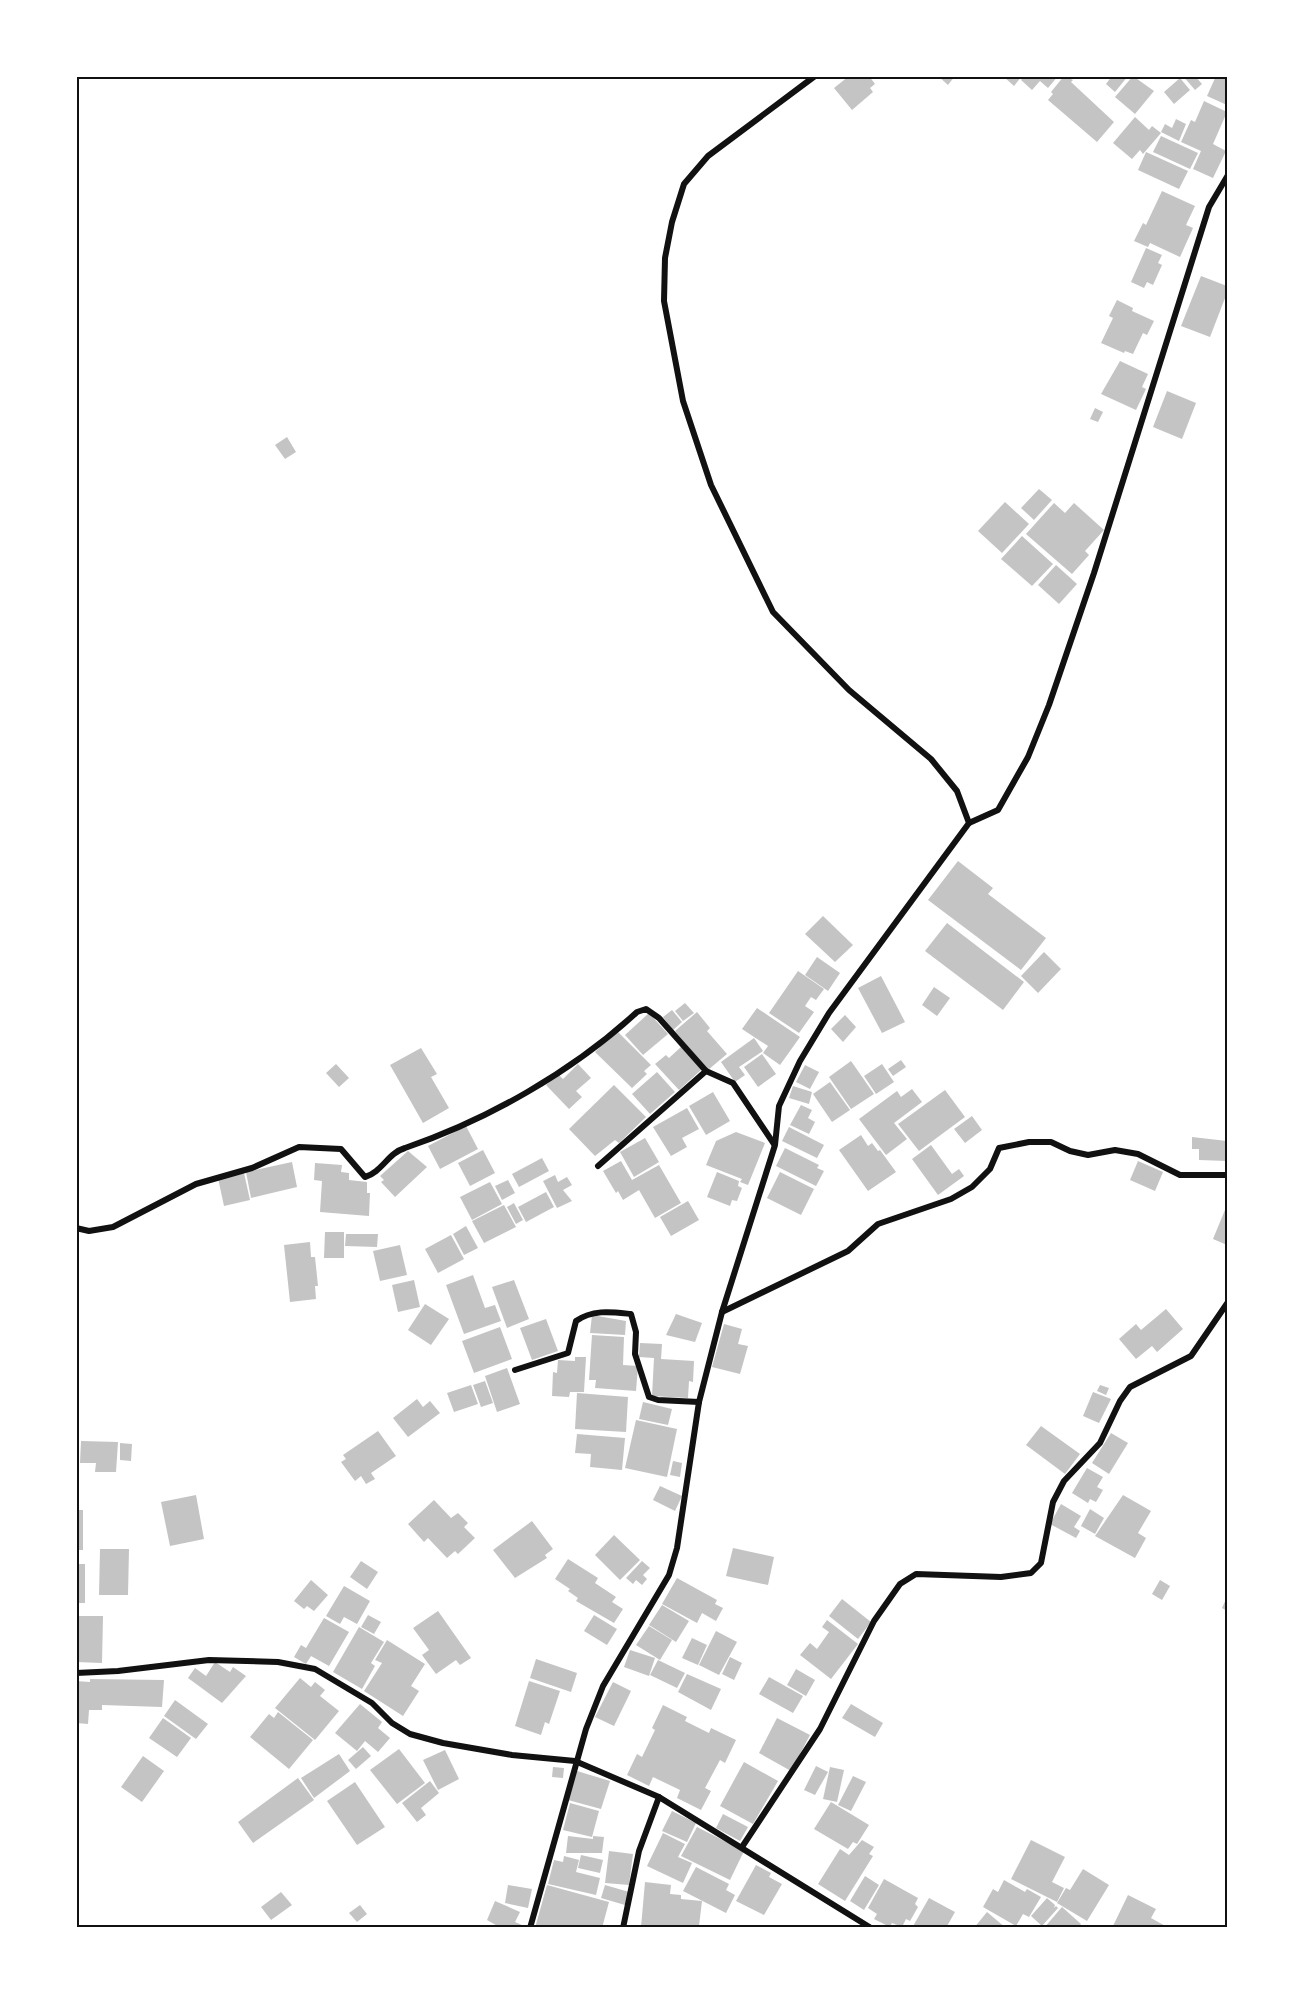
<svg xmlns="http://www.w3.org/2000/svg" width="1304" height="2004" font-family="'Alegreya Sans',sans-serif">
<style>
.building{fill:#c4c4c4}
.lines{fill:none;stroke-linecap:round;stroke-linejoin:round}
.minor{stroke:#111;stroke-width:6}
.neatline{fill:none;stroke:#111;stroke-width:2}
</style>
<rect width="100%" height="100%" fill="#fff"/>
<g class="building">
<path d="M849,76h20l6,8 -5,4 3,4 -21,18 -18,-22z"/>
<path d="M938,76h17l-7,9z"/>
<path d="M1003,76h19l-8,10z"/>
<path d="M1024,76h34l-10,12 -8,-7 -8,9 -11,-10z"/>
<path d="M1064,76l9,4 -2,2 43,40 -17,20 -49,-42 5,-6 -2,-2z"/>
<path d="M1112,76h16l-13,16 -9,-8z"/>
<path d="M1133,76l21,15 -19,23 -20,-17z"/>
<path d="M1183,76h12l7,8 -7,6z"/>
<path d="M1216,76h11v29l-20,-9z"/>
<path d="M1180,78l10,12 -16,14 -10,-12z"/>
<path d="M1204,101l23,11 -14,32 13,7 -13,27 -20,-9 8,-18 -20,-9 10,-22 4,2z"/>
<path d="M1135,117l14,13 3,-4 9,7 -18,21 -3,-4 -8,9 -19,-16z"/>
<path d="M1176,119l10,5 -7,17 -18,-9 4,-8 7,4z"/>
<path d="M1161,136l37,17 -8,16 -37,-17z"/>
<path d="M1146,152l42,19 -9,18 -41,-19z"/>
<path d="M1162,191l33,15 -9,19 7,3 -13,29 -30,-14 -2,4 -14,-6 9,-18 3,2z"/>
<path d="M1146,248l16,7 -4,8 4,2 -9,20 -6,-3 -3,6 -13,-6z"/>
<path d="M1201,276l26,10v7l-17,44 -29,-11z"/>
<path d="M1117,300l16,8 -1,3 22,10 -7,14 -4,-2 -10,21 -8,-3 -1,2 -23,-10 12,-25 -4,-2z"/>
<path d="M1120,361l28,13 -6,13 4,2 -10,21 -35,-16z"/>
<path d="M1167,391l29,12 -14,36 -29,-12z"/>
<path d="M1095,408l8,4 -5,10 -8,-3z"/>
<path d="M287,437l9,15 -11,7 -10,-14z"/>
<path d="M1039,489l13,11 -18,20 -13,-12z"/>
<path d="M1005,502l24,22 -27,29 -24,-22z"/>
<path d="M1054,503l11,10 9,-10 30,27 -19,21 4,4 -17,19 -46,-40z"/>
<path d="M1022,536l31,28 -21,22 -31,-27z"/>
<path d="M1056,565l21,19 -18,20 -21,-19z"/>
<path d="M958,861l35,27 -5,6 58,44 -25,32 -93,-70z"/>
<path d="M823,916l30,29 -18,17 -30,-28z"/>
<path d="M947,923l77,59 -21,28 -78,-59z"/>
<path d="M1044,952l17,17 -23,24 -17,-17z"/>
<path d="M817,957l23,16 -12,18 -23,-16z"/>
<path d="M798,971l26,18 -8,11 -5,-3 -6,9 9,6 -15,21 -30,-20z"/>
<path d="M881,976l24,46 -23,11 -24,-45z"/>
<path d="M934,987l16,11 -13,18 -15,-11z"/>
<path d="M685,1003l9,10 -11,8 -8,-10z"/>
<path d="M757,1008l43,29 -20,28 -17,-12 5,-7 -26,-17z"/>
<path d="M672,1010l10,12 -9,8 -10,-13z"/>
<path d="M697,1012l13,16 -3,3 20,23 -19,16 -33,-39z"/>
<path d="M649,1013l19,21 -25,21 -18,-20z"/>
<path d="M845,1015l11,12 -13,15 -12,-13z"/>
<path d="M617,1031l34,34 -7,6 3,3 -15,14 -37,-36z"/>
<path d="M754,1038l9,13 -24,16 6,8 -10,7 -14,-20z"/>
<path d="M681,1047l21,22 -23,21 -24,-26 11,-9 3,3z"/>
<path d="M421,1048l16,26 -6,3 18,31 -26,15 -33,-58z"/>
<path d="M762,1054l14,20 -18,13 -14,-20z"/>
<path d="M901,1060l5,7 -13,9 -5,-7z"/>
<path d="M851,1061l23,33 -23,15 -22,-32z"/>
<path d="M336,1064l13,14 -10,9 -13,-14z"/>
<path d="M578,1064l13,14 -15,13 6,6 -13,12 -23,-24 12,-11 5,5z"/>
<path d="M882,1064l12,18 -18,12 -12,-18z"/>
<path d="M805,1065l14,7 -9,17 -14,-7z"/>
<path d="M657,1072l18,20 -25,22 -18,-20z"/>
<path d="M830,1082l20,28 -18,12 -19,-28z"/>
<path d="M614,1085l32,32 -27,26 -4,-3 -20,16 -26,-27z"/>
<path d="M793,1086l19,6 -3,12 -20,-6z"/>
<path d="M912,1089l10,13 -28,21 13,16 -21,16 -27,-36 38,-28 4,6z"/>
<path d="M945,1090l20,27 -46,34 -21,-27z"/>
<path d="M713,1092l17,29 -24,14 -17,-29z"/>
<path d="M801,1105l11,5 -4,8 7,4 -6,12 -19,-9z"/>
<path d="M687,1108l12,21 -17,9 5,9 -16,9 -18,-29z"/>
<path d="M972,1116l10,14 -17,13 -11,-14z"/>
<path d="M466,1126l12,23 -38,20 -12,-23z"/>
<path d="M789,1127l35,18 -7,13 -35,-17z"/>
<path d="M736,1132l29,11 -17,42 -8,-3 2,-3 -36,-14 10,-24z"/>
<path d="M861,1135l7,11 4,-3 6,8 2,-1 16,22 -28,19 -29,-41z"/>
<path d="M1192,1137l35,4v20l-28,-1v-11h-7z"/>
<path d="M645,1138l14,24 -25,15 -14,-25z"/>
<path d="M931,1145l21,29 7,-5 5,7 -26,19 -26,-36z"/>
<path d="M785,1148l34,17 -2,3 7,3 -8,15 -40,-20z"/>
<path d="M483,1150l12,23 -25,13 -12,-23z"/>
<path d="M408,1151l19,16 -32,30 -14,-15 3,-2 -4,-4z"/>
<path d="M542,1158l7,13 -30,16 -7,-13z"/>
<path d="M621,1161l11,19 27,-15 22,38 -26,15 -16,-28 -16,10 -5,-9 -2,2 -13,-22z"/>
<path d="M1138,1161l25,11 -8,19 -25,-11z"/>
<path d="M292,1162l5,25 -46,11 -5,-26z"/>
<path d="M315,1163l27,2 -1,7 8,1v7l18,2v11h3l-1,23 -49,-4 2,-31 -8,-1z"/>
<path d="M717,1172l22,9 -1,5 4,2 -5,13 -5,-1 -2,6 -23,-9z"/>
<path d="M780,1172l34,17 -13,26 -34,-17z"/>
<path d="M244,1173l6,27 -26,6 -6,-28z"/>
<path d="M555,1175l3,7 9,-5 5,8 -9,5 9,11 -15,7 -14,-27z"/>
<path d="M508,1180l7,13 -13,7 -7,-14z"/>
<path d="M490,1182l12,22 -30,16 -12,-23z"/>
<path d="M546,1192l8,15 -28,15 -8,-15z"/>
<path d="M688,1201l11,19 -28,16 -11,-19z"/>
<path d="M514,1203l9,17 -7,4 -9,-17z"/>
<path d="M504,1205l12,22 -32,16 -12,-22z"/>
<path d="M1227,1205v40l-14,-6z"/>
<path d="M466,1226l12,22 -14,7 -11,-21z"/>
<path d="M325,1232h19v26h-20z"/>
<path d="M346,1234h32l-1,13 -32,-1z"/>
<path d="M451,1235l13,24 -26,14 -13,-24z"/>
<path d="M310,1242l1,15h4l3,29h-3l1,13 -26,3 -6,-57z"/>
<path d="M400,1245l7,30 -27,6 -7,-30z"/>
<path d="M473,1275l12,33 10,-3 6,16 -37,13 -18,-49z"/>
<path d="M414,1280l6,27 -22,5 -6,-27z"/>
<path d="M514,1280l15,39 -22,9 -15,-41z"/>
<path d="M425,1304l24,15 -18,26 -23,-15z"/>
<path d="M1166,1309l17,20 -26,23 -5,-6 -16,13 -17,-20 17,-15 5,6z"/>
<path d="M676,1314l26,9 -7,19 -29,-7z"/>
<path d="M592,1315l34,6 -1,14 -35,-2z"/>
<path d="M546,1319l12,32 -26,9 -12,-32z"/>
<path d="M724,1324l18,5 -4,15 10,2 -8,28 -28,-7z"/>
<path d="M500,1327l12,32 -38,14 -12,-32z"/>
<path d="M592,1335l32,2 -1,28 15,1 -2,25 -41,-3 1,-8h-7z"/>
<path d="M640,1343l22,1 -1,15 33,2 -1,21 -4,-1 -1,17 -36,-2 2,-38 -15,-1z"/>
<path d="M575,1357h11l-2,35h-14l-1,5 -17,-1 1,-24 4,1 1,-13 17,1z"/>
<path d="M507,1368l13,36 -23,8 -12,-36z"/>
<path d="M485,1381l8,22 -12,4 -8,-22z"/>
<path d="M471,1385l7,19 -24,8 -7,-19z"/>
<path d="M1100,1385l9,3 -3,7 -9,-4z"/>
<path d="M1093,1392l18,7 -12,24 -16,-7z"/>
<path d="M577,1393l51,4 -2,35 -51,-3z"/>
<path d="M417,1399l6,8 7,-6 10,12 -32,24 -15,-19z"/>
<path d="M643,1402l29,7 -4,16 -29,-6z"/>
<path d="M636,1420l41,9 -10,48 -42,-9z"/>
<path d="M1041,1426l39,28 -15,20 -39,-29z"/>
<path d="M378,1431l18,25 -25,17 4,6 -9,5 -5,-8 -6,5 -14,-19 5,-3 -3,-4z"/>
<path d="M1111,1433l17,10 -19,31 -17,-11z"/>
<path d="M577,1434l48,4 -3,32 -32,-3 1,-13 -16,-1z"/>
<path d="M81,1441l37,1 -2,30h-21l1,-9h-16z"/>
<path d="M120,1443l12,1 -1,17 -11,-1z"/>
<path d="M673,1461l9,2 -2,14 -10,-2z"/>
<path d="M1087,1468l16,9 -6,10 6,3 -7,12 -6,-3 -2,4 -16,-10z"/>
<path d="M660,1486l22,10 -7,15 -22,-11z"/>
<path d="M196,1495l8,44 -34,7 -9,-44z"/>
<path d="M1123,1495l28,16 -13,22 8,5 -11,20 -40,-22z"/>
<path d="M434,1500l17,18 7,-5 10,10 -4,4 11,11 -17,16 -3,-3 -8,7 -19,-20 -4,4 -16,-18z"/>
<path d="M1061,1504l20,12 -7,11 6,4 -4,7 -26,-14z"/>
<path d="M1090,1509l14,9 -9,16 -14,-8z"/>
<rect x="76" y="1510" width="7" height="40"/>
<path d="M532,1521l21,28 -8,6 2,3 -32,20 -22,-28z"/>
<path d="M614,1535l26,25 -20,20 -25,-25z"/>
<path d="M733,1548l41,9 -6,28 -42,-9z"/>
<path d="M100,1549h29l-1,46h-29z"/>
<path d="M568,1559l30,19 -3,5 21,14 -4,5 11,7 -9,14 -38,-22 2,-3 -10,-7 2,-2 -15,-10z"/>
<path d="M361,1561l17,11 -11,17 -17,-12z"/>
<path d="M642,1561l8,7 -7,7 4,4 -5,6 -6,-5 -3,4 -7,-6z"/>
<rect x="76" y="1564" width="9" height="39"/>
<path d="M677,1578l40,22 -2,4 8,4 -7,13 -14,-8 -5,10 -35,-19z"/>
<path d="M311,1580l17,15 -14,16 -7,-5 -3,3 -10,-8z"/>
<path d="M1160,1580l10,6 -8,14 -10,-6z"/>
<path d="M344,1586l26,15 -13,23 -13,-7 -4,7 -14,-8z"/>
<path d="M1227,1597v14l-5,-3z"/>
<path d="M842,1599l29,23 -13,17 -29,-23z"/>
<path d="M662,1605l27,16 -13,21 -27,-17z"/>
<path d="M438,1611l33,47 -11,7 -4,-5 -20,14 -14,-19 7,-5 -16,-22z"/>
<path d="M368,1615l13,7 -7,12 -13,-7z"/>
<path d="M594,1615l23,14 -10,16 -23,-14z"/>
<path d="M76,1616h27l-1,47 -26,-1z"/>
<path d="M324,1618l25,14 -20,34 -18,-10 -5,8 -12,-7 7,-12 5,3z"/>
<path d="M827,1620l31,24 -27,35 -31,-24 10,-12 7,6 12,-17 -7,-5z"/>
<path d="M649,1626l23,14 -12,20 -24,-15z"/>
<path d="M359,1627l25,15 -13,21 4,3 -13,23 -29,-17z"/>
<path d="M716,1631l21,11 -18,33 -20,-10z"/>
<path d="M692,1638l15,7 -9,20 -16,-7z"/>
<path d="M387,1640l38,24 -14,22 8,5 -16,25 -39,-25 18,-28 -7,-3z"/>
<path d="M630,1650l25,8 -6,18 -25,-9z"/>
<path d="M730,1657l12,6 -8,17 -12,-6z"/>
<path d="M536,1659l41,14 -6,19 -41,-14z"/>
<path d="M658,1660l27,13 -8,15 -27,-13z"/>
<path d="M215,1662l15,10 3,-5 13,9 -24,27 -34,-25 7,-10 11,8z"/>
<path d="M796,1669l19,11 -9,16 -19,-11z"/>
<path d="M687,1674l34,15 -10,21 -33,-18z"/>
<path d="M769,1677l34,19 -10,17 -34,-19z"/>
<path d="M300,1678l11,9 4,-5 10,8 -5,6 19,15 -24,29 -40,-32z"/>
<path d="M90,1679l74,1 -2,27 -60,-2v5h-13l-1,14 -12,-1v-42l14,1z"/>
<path d="M529,1681l31,10 -11,33 -4,-2 -4,13 -26,-9z"/>
<path d="M613,1682l18,9 -17,35 -19,-9z"/>
<path d="M175,1700l33,24 -12,15 -32,-23z"/>
<path d="M360,1704l22,18 -4,6 12,10 -12,14 -13,-11 -8,10 -22,-18z"/>
<path d="M851,1704l32,19 -8,14 -33,-19z"/>
<path d="M663,1705l24,12 -2,4 24,12 2,-5 25,12 -11,23 -5,-3 -15,28 6,3 -10,19 -24,-12 3,-8 -27,-13 -4,9 -22,-11 10,-21 5,3 13,-27 -3,-2z"/>
<path d="M278,1712l35,28 -24,29 -39,-32 19,-23 5,4z"/>
<path d="M163,1718l28,20 -14,19 -28,-19z"/>
<path d="M777,1718l33,17 -19,36 -32,-18z"/>
<path d="M363,1747l8,9 -15,13 -8,-9z"/>
<path d="M399,1749l26,34 -28,21 -27,-34z"/>
<path d="M445,1750l14,29 -21,11 -15,-30z"/>
<path d="M339,1754l11,17 -36,27 -13,-20z"/>
<path d="M143,1756l21,15 -22,31 -21,-15z"/>
<path d="M744,1762l34,19 -25,43 -33,-18z"/>
<path d="M816,1766l12,6 -13,23 -11,-5z"/>
<path d="M553,1767l11,1 -1,10 -11,-1z"/>
<path d="M830,1767l14,3 -7,32 -14,-3z"/>
<path d="M577,1771l33,10 -9,28 -33,-9z"/>
<path d="M853,1776l13,6 -15,29 -13,-6z"/>
<path d="M298,1778l16,22 -61,43 -15,-21z"/>
<path d="M430,1781l9,12 -18,15 5,7 -9,7 -15,-19z"/>
<path d="M355,1782l30,45 -28,18 -30,-44z"/>
<path d="M831,1802l38,23 -12,19 -4,-2 -5,7 -34,-20z"/>
<path d="M570,1803l29,8 -7,26 -29,-7z"/>
<path d="M672,1811l24,12 -9,19 -25,-11z"/>
<path d="M723,1814l25,13 -8,14 -24,-13z"/>
<path d="M697,1827l47,24 -14,29 -49,-24z"/>
<path d="M663,1833l22,11 -7,13 14,6 -9,20 -36,-17z"/>
<path d="M568,1836l25,3v-3l11,1 -2,16h-36z"/>
<path d="M862,1840l12,7 -5,7 4,2 -28,45 -27,-17 22,-35 9,6z"/>
<path d="M1031,1840l34,17 -13,25 12,6 -7,14 -46,-23z"/>
<path d="M609,1851l24,3 -4,31 -24,-2z"/>
<path d="M581,1855l22,5 -3,13 -22,-5z"/>
<path d="M564,1856l15,4 -3,12 24,6 -4,17 -48,-11 6,-24 9,2z"/>
<path d="M756,1865l15,8 -2,4 13,7 -18,31 -28,-14z"/>
<path d="M696,1867l33,17 -3,6 9,5 -9,18 -43,-22z"/>
<path d="M1083,1869l26,16 -22,36 -30,-18 9,-15 4,2z"/>
<path d="M865,1876l14,9 -15,25 -14,-9z"/>
<path d="M884,1879l34,19 -3,6 3,3 -8,14 -4,-2 -4,8 -10,-4 -2,4 -16,-8 3,-5 -9,-6z"/>
<path d="M1004,1880l21,12 2,-3 14,8 -12,20 -6,-3 -7,12 -33,-19 10,-18 5,3z"/>
<path d="M645,1882l26,3 -1,9 11,1v4l21,2 -3,25 -58,1z"/>
<path d="M508,1885l24,4 -4,19 -23,-5z"/>
<path d="M547,1885l62,17 -7,26h-67z"/>
<path d="M605,1885l24,7 -4,13 -24,-7z"/>
<path d="M281,1892l11,13 -21,15 -10,-13z"/>
<path d="M1128,1895l28,14 -5,9 18,10h-20l-6,-3 -2,3h-29z"/>
<path d="M929,1898l26,14 -9,16h-34z"/>
<path d="M1047,1898l8,7 -1,3 2,-2 2,2 -16,18 -11,-10z"/>
<path d="M495,1901l25,11 -5,10 7,3 -1,3h-20l-14,-8z"/>
<path d="M360,1905l7,9 -10,8 -8,-9z"/>
<path d="M1062,1907l19,17 -3,4h-34z"/>
<path d="M987,1912l19,16h-32z"/>
</g>
<g class="lines">
<g class="minor">
<path d="M969,823l29,-13 30,-53 21,-52 45,-132 115,-366 19,-32"/>
<path d="M598,1166l108,-95"/>
<path d="M76,1228l13,3 24,-4 83,-43 56,-16 47,-21 42,2 24,28c17,-5 23,-24 40,-29 82,-28 167,-76 232,-136l9,-3 13,9 47,53 27,12 41,61"/>
<path d="M722,1312l126,-61 30,-27 73,-25 21,-12 18,-18 9,-21 30,-6h22l19,9 18,4 27,-5 23,4 42,21h48"/>
<path d="M515,1370l53,-17 8,-32c17,-12 36,-9 55,-7l5,18 -1,22 14,43 9,3 41,2"/>
<path d="M76,1673l42,-2 91,-11 69,2 37,7 57,34 20,20 18,11 33,9 69,12 63,6 84,36 212,131"/>
<path d="M742,1847l78,-118 54,-108 26,-37 16,-10 85,3 30,-4 10,-10 12,-61 11,-21 36,-38 20,-42 10,-14 61,-31 37,-54"/>
<path d="M530,1928l56,-199 17,-43 66,-111 8,-27 22,-146 23,-90 53,-167 4,-39 21,-45 29,-48 140,-190 -12,-32 -26,-32 -82,-69 -76,-78 -62,-127 -28,-84 -19,-100 1,-43 7,-36 12,-38 24,-28 107,-80"/>
<path d="M623,1928l16,-77 20,-54"/>
</g>
</g>
<rect width="1304" height="2004" fill="none" stroke="#ffffff" stroke-width="156"/>
<rect x="78" y="78" width="1148" height="1848" class="neatline"/>
</svg>
